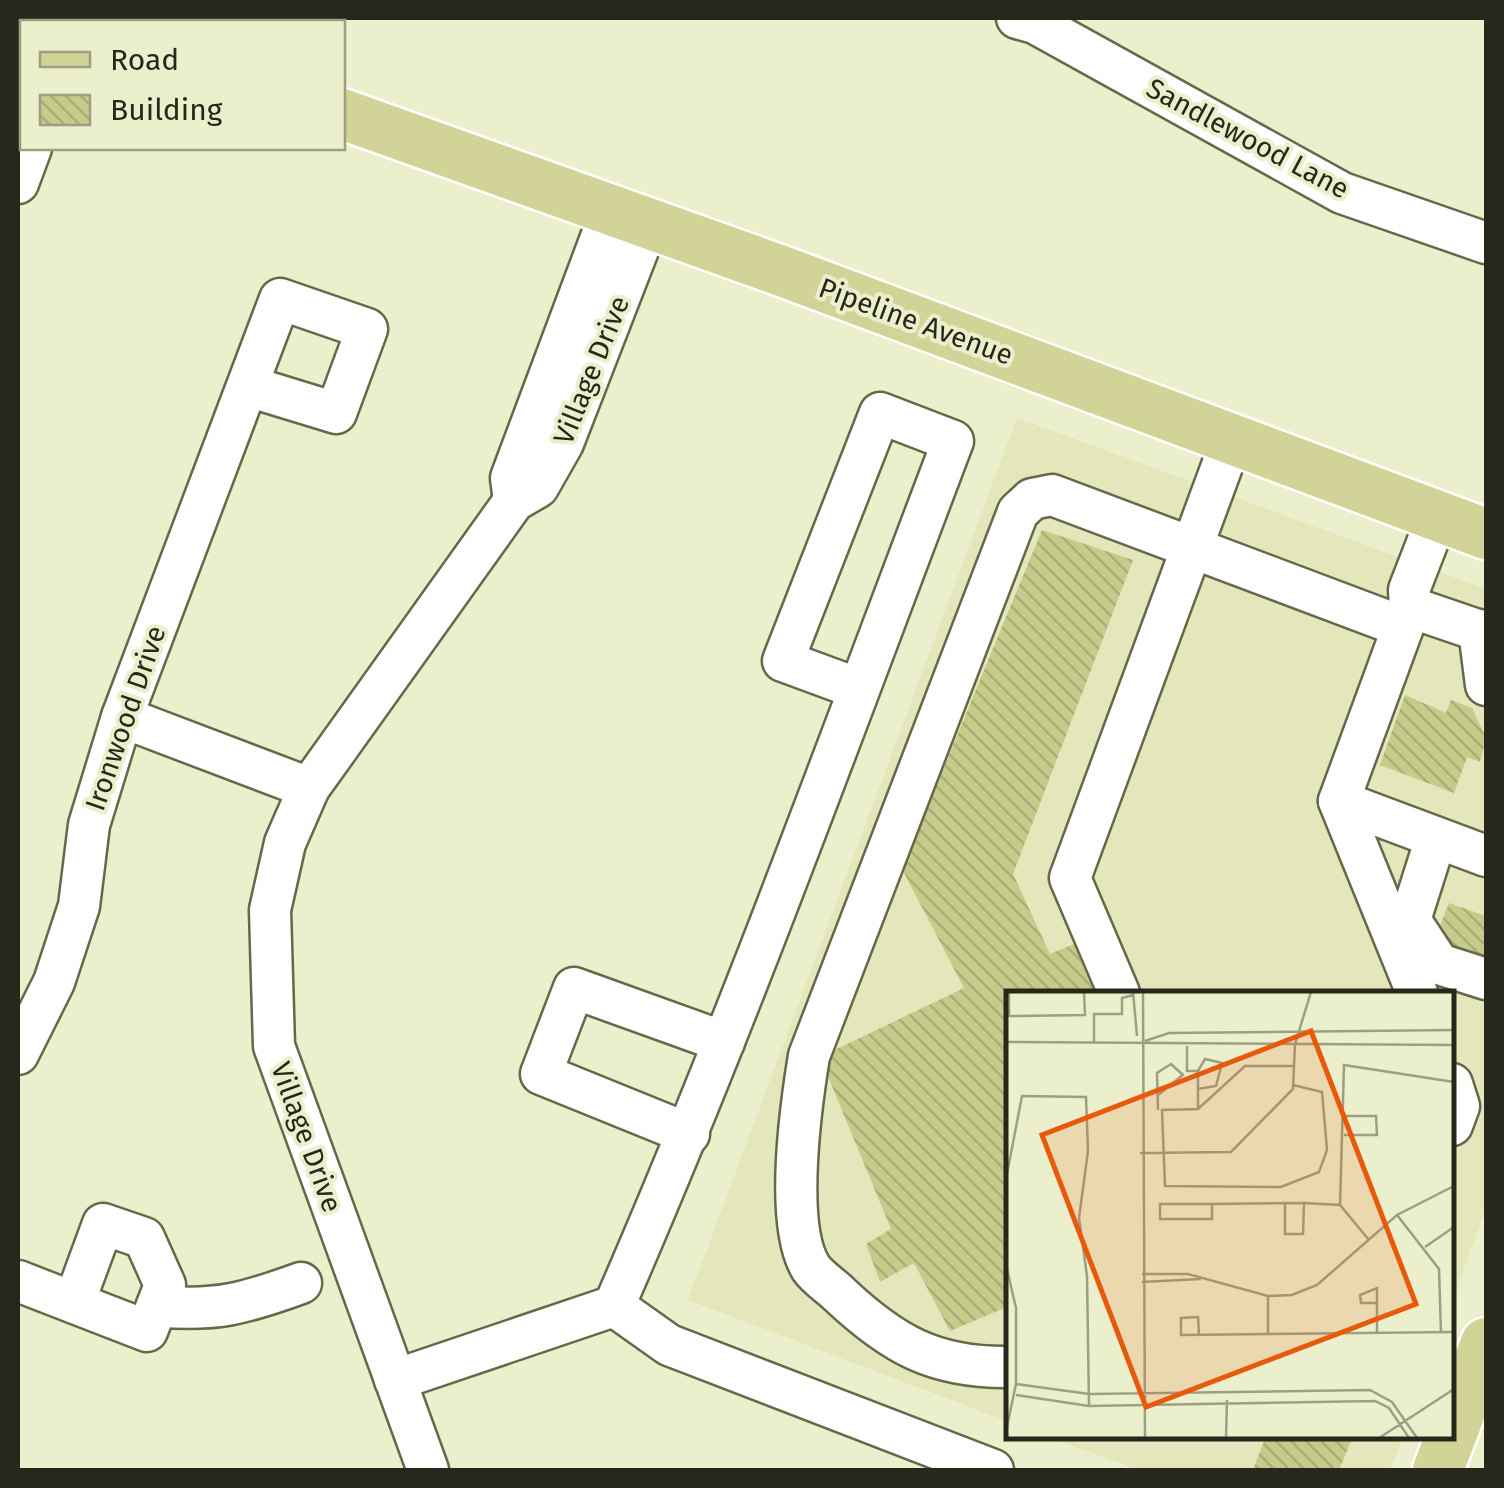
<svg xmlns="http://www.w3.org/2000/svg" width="1504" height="1488" font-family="'Fira Sans',sans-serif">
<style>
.built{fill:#e3e7bb}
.building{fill:url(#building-back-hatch)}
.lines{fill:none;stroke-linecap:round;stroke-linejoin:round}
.minor-casing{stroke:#666849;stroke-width:45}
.major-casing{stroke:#fff;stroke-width:55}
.minor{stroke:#fff;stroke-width:40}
.major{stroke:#d2d497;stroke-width:50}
.labels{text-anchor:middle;stroke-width:8;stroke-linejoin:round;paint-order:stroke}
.street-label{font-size:28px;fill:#27281b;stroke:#ecefcc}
.inset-road{fill:none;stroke:#9d9f85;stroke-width:2.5}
.view{fill:#e8590c;fill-opacity:0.15;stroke:#e8590c;stroke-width:5}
.inset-edge{fill:none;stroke:#27281b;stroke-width:5}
</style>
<defs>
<pattern id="building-back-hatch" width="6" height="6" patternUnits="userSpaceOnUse" patternTransform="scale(2.5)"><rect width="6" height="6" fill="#c7cb89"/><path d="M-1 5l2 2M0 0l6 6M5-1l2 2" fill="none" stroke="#abae76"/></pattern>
</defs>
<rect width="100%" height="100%" fill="#ecefcc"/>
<g class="built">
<path d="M1017,418l469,171v618l-34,96v-310h-443v429l-321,-122z"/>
<path d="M1046,1436h357l-13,34h-252z"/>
</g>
<g class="building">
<path d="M1042,530l91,30 -120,314 37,80 24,-10 20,49h-85v313l-59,25 -36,-68 -34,19 -14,-38 25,-15 -71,-172 144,-69 -62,-119z"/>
<path d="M1405,695l41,18 5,-13 21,8 14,30 -6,24 -13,-5 -13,36 -74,-28z"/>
<path d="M1449,903l37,13v57l-53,-29z"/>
<path d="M1266,1436h87l-14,34h-86z"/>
</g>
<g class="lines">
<g class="minor-casing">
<g id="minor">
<path d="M1017,18l18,5 307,170 144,50"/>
<path d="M18,183l13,-35"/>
<path d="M514,501l-3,-23 100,-267"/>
<path d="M1410,607l76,26"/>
<path d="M1403,627l7,-20 -1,-17 29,-75"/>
<path d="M1479,630l7,55"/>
<path d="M122,717l187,71"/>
<path d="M1339,801l147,55"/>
<path d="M1436,838l-26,82 29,44 47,15"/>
<path d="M1119,993l-49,-115 162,-439"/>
<path d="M18,1054l36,-72 25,-76 10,-81 33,-108 158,-418 87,30 -31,84 -88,-27"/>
<path d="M1452,1084l7,22 -7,19"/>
<path d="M689,1134l-148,-60 33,-86 150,54"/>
<path d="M18,1281l129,50 18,-46 -21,-47 -41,-14 -29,79"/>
<path d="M157,1306c59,6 89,-3 144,-23"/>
<path d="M614,1306l55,39 324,125"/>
<path d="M1009,1367c-75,1 -117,-23 -170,-73 -8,-8 -21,-16 -28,-26 -27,-43 -10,-163 -2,-212l209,-544 14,-13 20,-4 351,132 -64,174 78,192"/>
<path d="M395,1380l219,-74c124,-284 229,-576 339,-865l-73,-28 -97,248 76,28"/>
<path d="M428,1470l-154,-424 -4,-136 15,-67 24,-55 205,-287 24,-14 25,-44 85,-219"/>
</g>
</g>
<g class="major-casing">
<g id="major">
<path d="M74,18l13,4"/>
<path d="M342,114l437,156 707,264"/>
<path d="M1438,1470l48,-127"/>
</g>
</g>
<use href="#minor" class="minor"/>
<use href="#major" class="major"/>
</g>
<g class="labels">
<g class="street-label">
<text transform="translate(1248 138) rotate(28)" y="10">Sandlewood Lane</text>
<text transform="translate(916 321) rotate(20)" y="10">Pipeline Avenue</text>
<text transform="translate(591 370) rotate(-68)" y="10">Village Drive</text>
<text transform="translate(125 718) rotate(-71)" y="10">Ironwood Drive</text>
<text transform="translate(307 1137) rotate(70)" y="10">Village Drive</text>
</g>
</g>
<g transform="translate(1006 991)">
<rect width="448" height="448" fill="#ecefcc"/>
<path class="inset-road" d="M3,1v24l76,-1 -1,-23M127,1l4,44M137,1l2,446M139,50l24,-8 285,-3M0,51l448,3M88,51v-28h28v-16l11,-3M181,55v25h11v38M287,75h-48l-47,43 -36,1 3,76 116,1 38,-15 8,-22 -5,-58 -29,-7M192,80l7,-12 17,4 -6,23 -18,3M152,104l26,-21M152,119l-1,-37 14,-9 12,11M337,125h33l1,19h-33M134,162l91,-1 62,-63 2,-45 16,-52M0,188l16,-83 64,1 2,54 -9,67 8,58 2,130M279,212v31h18l1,-31M206,213v15h-52v-15h52l92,-1 36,2 29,35M334,214l4,-140 110,17M391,224l42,54 2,64M419,256l29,-20M0,274l10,43v76l-10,47M136,283h46l80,22 24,-1 25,-10 80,-70 57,-29M136,291l59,-3M262,305v39M371,312h-16l-1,-8 17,-7v46M193,344l-1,-18 -17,1v17l273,-3M10,393l73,10 281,-4 22,12 25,36M10,404l73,11 286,-5 14,7 20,30M220,447l1,-38M373,447l75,-49"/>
<path class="view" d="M305,40l105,273 -270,103 -104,-272z"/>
<rect width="448" height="448" class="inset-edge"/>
</g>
<rect width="1504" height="1488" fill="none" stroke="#27281b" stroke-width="40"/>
<rect x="20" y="20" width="325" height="130" fill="#ecefcc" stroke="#9d9f85" stroke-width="2.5"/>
<rect x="40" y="52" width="50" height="15" fill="#d2d497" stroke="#9d9f85" stroke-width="2.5"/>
<text x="110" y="70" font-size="30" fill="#27281b">Road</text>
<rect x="40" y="95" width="50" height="30" fill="url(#building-back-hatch)" stroke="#9d9f85" stroke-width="2.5"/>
<text x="110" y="120" font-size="30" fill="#27281b">Building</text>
</svg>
